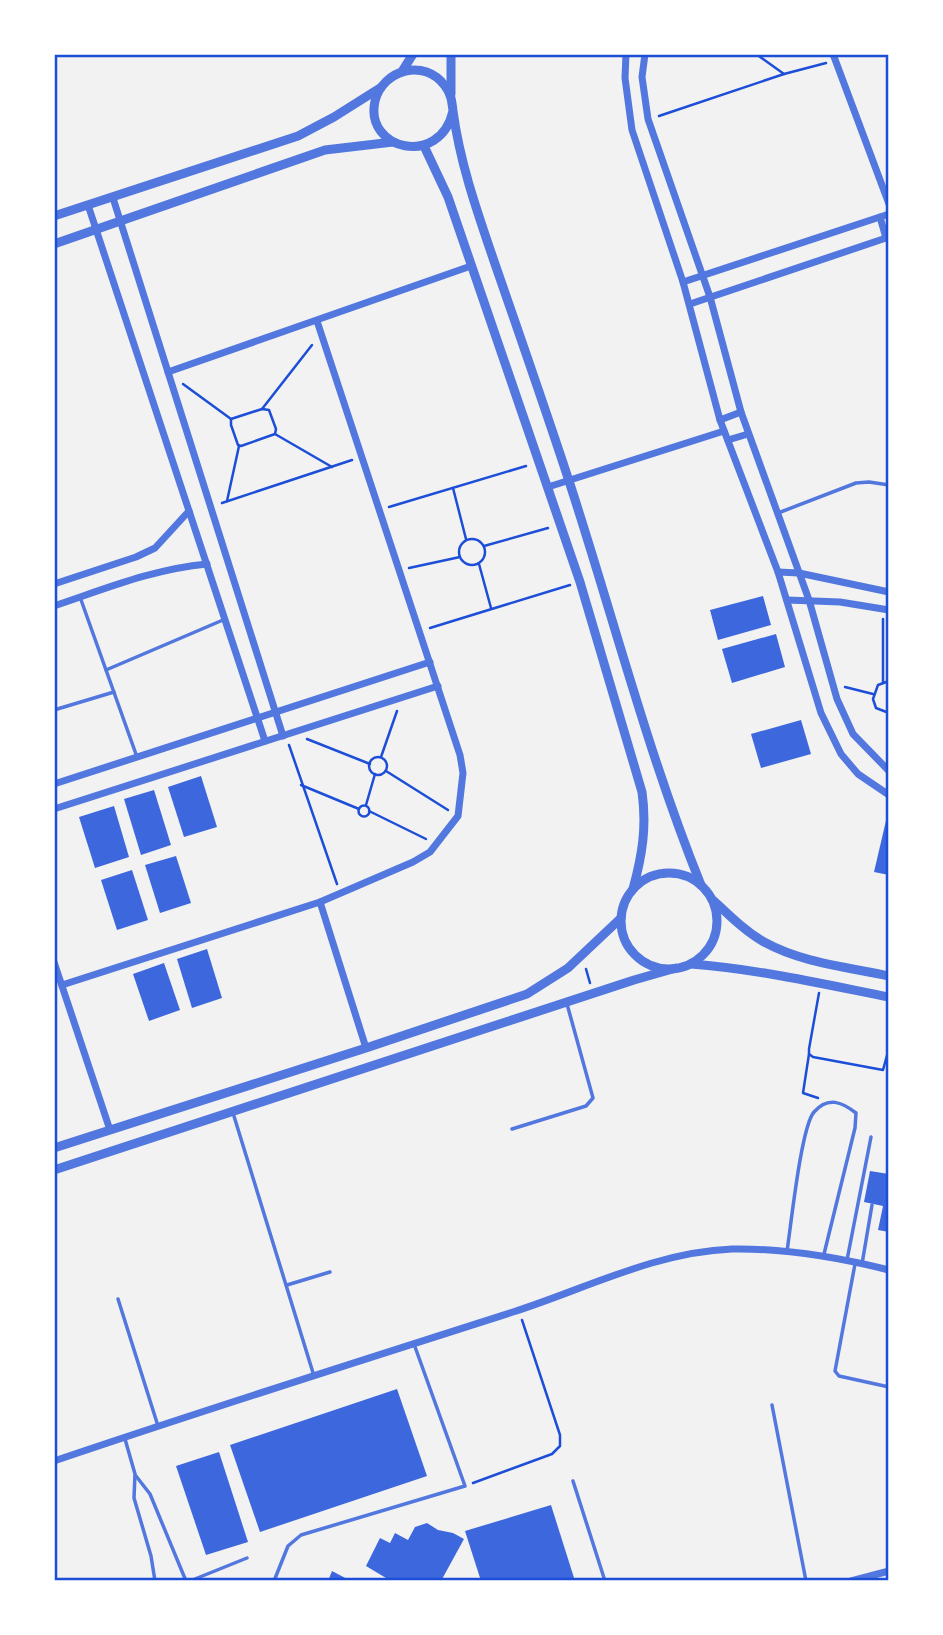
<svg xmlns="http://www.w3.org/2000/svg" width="943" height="1635" font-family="'Playfair Display',serif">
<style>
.building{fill:#3d67dc}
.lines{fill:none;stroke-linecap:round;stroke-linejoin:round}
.path{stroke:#1d4ed8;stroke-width:2.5}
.service{stroke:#5277de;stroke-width:3.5}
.minor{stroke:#5277de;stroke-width:7}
.tertiary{stroke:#5277de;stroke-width:9}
.neatline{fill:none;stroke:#1d4ed8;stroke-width:2.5}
</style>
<rect width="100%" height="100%" fill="#f2f2f2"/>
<g class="building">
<path d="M763,596l8,29 -53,15 -8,-30z"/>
<path d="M776,634l9,33 -53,16 -10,-34z"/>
<path d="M801,720l10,34 -50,14 -10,-34z"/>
<path d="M201,776l16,51 -33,10 -16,-50z"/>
<path d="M154,790l17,55 -30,10 -17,-56z"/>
<path d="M114,806l15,51 -34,11 -16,-51z"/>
<path d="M888,812h1v63l-15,-3z"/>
<path d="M176,856l15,47 -31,10 -15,-48z"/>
<path d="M132,870l16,50 -31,10 -16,-50z"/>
<path d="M207,949l15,49 -30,10 -15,-49z"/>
<path d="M164,963l16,47 -31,11 -16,-47z"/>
<path d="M870,1171l19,3v58l-11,-2 5,-24 -19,-4z"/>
<path d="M397,1389l30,87 -167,56 -30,-87z"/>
<path d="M219,1452l29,90 -42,13 -30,-89z"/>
<path d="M551,1505l24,76h-94l-16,-50z"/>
<path d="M427,1523l11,7 15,3 11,6 -23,42h-50l-25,-15 14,-28 10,5 5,-10 13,7 7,-13z"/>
<path d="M332,1571l19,10h-23z"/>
</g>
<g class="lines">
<g class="path">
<path d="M756,54l28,20"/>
<path d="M659,116l125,-42 42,-11"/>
<path d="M183,384l48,35"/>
<path d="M262,409l7,1 7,19 -1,5 -34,12 -3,-1 -7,-20v-6z"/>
<path d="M262,409l50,-64"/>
<path d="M275,434l57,33"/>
<path d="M453,488l13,51"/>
<path d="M227,501l12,-55"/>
<path d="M222,503l130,-43"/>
<path d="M389,507l137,-41"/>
<circle cx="472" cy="552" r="13"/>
<path d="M484,546l64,-18"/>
<path d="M479,564l12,44"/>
<path d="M409,568l51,-11"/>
<path d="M883,619v64"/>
<path d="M430,628l140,-43"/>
<path d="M889,681l-11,4 -5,14 3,9 13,5"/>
<path d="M845,687l28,7"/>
<path d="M307,739l63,25"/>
<path d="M289,745l48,139"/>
<path d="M381,757l16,-46"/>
<circle cx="378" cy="766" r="9"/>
<path d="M386,771l62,39"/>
<path d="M301,785l58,24"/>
<path d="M366,805l9,-31"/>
<circle cx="364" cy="811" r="5.5"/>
<path d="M369,811l57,28"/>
<path d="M586,969l4,14"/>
<path d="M819,993l-10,56v5l4,3 70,13 6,-22"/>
<path d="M809,1054l-6,39 15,5"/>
<path d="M473,1483l79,-29 8,-8v-11l-38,-115"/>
</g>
<g class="service">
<path d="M778,513l78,-30 13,-1 20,3"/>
<path d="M80,597l57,160"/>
<path d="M106,670l117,-50"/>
<path d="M54,710l60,-18"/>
<path d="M233,1113l81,263"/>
<path d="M512,1129l74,-23 7,-8 -26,-94"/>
<path d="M787,1251c4,-25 14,-124 27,-139 14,-16 28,-10 42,1l-1,15 -31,126"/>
<path d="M847,1260l24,-123"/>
<path d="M855,1264l-20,107 4,5 50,11"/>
<path d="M862,1264l10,-59"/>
<path d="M287,1285l43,-13"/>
<path d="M118,1299l40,127"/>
<path d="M772,1405l34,176"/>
<path d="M125,1439l10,35 -1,24 17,58 4,25"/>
<path d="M136,1476l14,18 36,87"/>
<path d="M573,1481l32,100"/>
<path d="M190,1581l57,-23"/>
<path d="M274,1581l14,-35 13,-11 164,-49 -51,-142"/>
</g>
<g class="minor">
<path d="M626,54l-1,24 7,52 51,152 37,138 58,152 43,141 20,41 17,20 31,21"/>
<path d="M645,54l-3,23 6,42 62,178 31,115 68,188 28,99 16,35 36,37"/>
<path d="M833,54l56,150"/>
<path d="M113,198l170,538"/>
<path d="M88,205l177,536"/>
<path d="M880,217l6,21"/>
<path d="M683,282l206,-68"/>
<path d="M690,304l199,-67"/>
<path d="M168,372l303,-106"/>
<path d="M720,420l21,-8"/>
<path d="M728,440l20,-6"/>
<path d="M548,487l176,-56"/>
<path d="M778,572l21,1 90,19"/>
<path d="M54,584l82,-27 19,-9 34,-37"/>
<path d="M787,600l53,2 49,8"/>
<path d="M54,606c51,-17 99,-37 153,-42"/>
<path d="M54,784l376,-122"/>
<path d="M54,809l384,-123"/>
<path d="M320,902l46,146"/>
<path d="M54,962l56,168"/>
<path d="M62,985l258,-83 93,-40 17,-10 28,-36 5,-43 -3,-18 -143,-434"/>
<path d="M54,1461c153,-52 306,-100 459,-149 72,-23 142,-60 219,-63 54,-1 105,8 157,21"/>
<path d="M851,1581l38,-10"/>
</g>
<g class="tertiary">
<path d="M403,70l10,-16"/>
<path d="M451,94v-40"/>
<path d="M453,111c-13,57 -89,39 -78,-10 8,-32 50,-43 70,-15 6,7 7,16 8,25 7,53 25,103 42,153 25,72 50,144 74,217 44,135 79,273 132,404"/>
<path d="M424,146l24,51 132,385 62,210c5,35 0,64 -9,97"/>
<path d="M54,216l244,-80 36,-19 46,-29"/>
<path d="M54,244l271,-94 68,-8"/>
<circle cx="669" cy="921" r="48"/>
<path d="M714,901c16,15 31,30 50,41 38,21 83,25 125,34"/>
<path d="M691,964c67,5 132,20 198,33"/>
<path d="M54,1148l312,-100 161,-54 41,-26 53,-50"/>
<path d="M54,1170l580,-190 42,-12"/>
</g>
</g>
<rect width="943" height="1635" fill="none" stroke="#ffffff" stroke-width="112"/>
<rect x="56" y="56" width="831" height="1523" class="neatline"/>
</svg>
